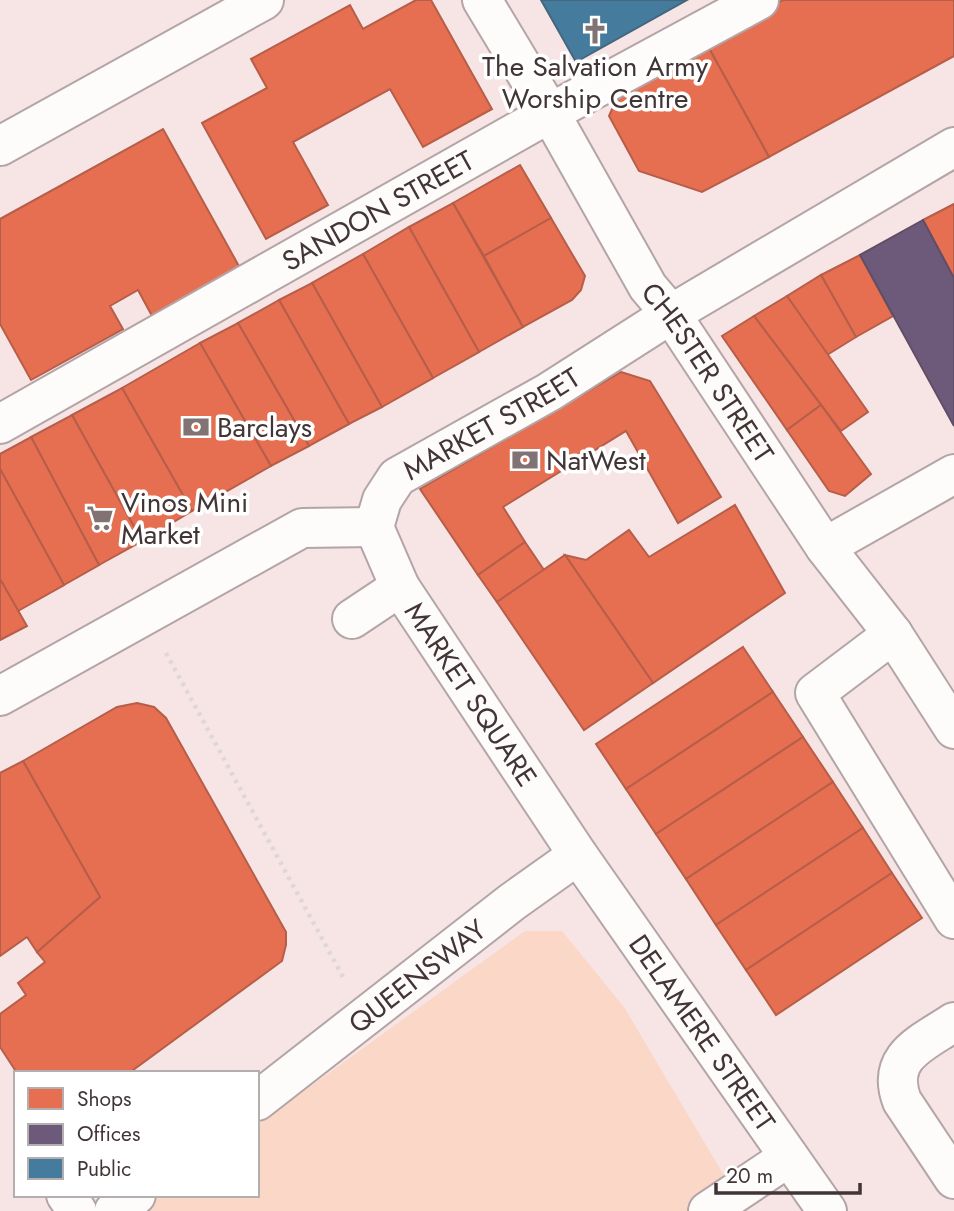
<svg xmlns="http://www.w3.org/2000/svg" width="954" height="1211" font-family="Jost,sans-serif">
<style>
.green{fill:#fad7c6}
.shops{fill:#e76f51;stroke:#b65e49;stroke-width:2}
.offices{fill:#6d597a;stroke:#604e66;stroke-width:2}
.public{fill:#457b9d;stroke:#44667e;stroke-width:2}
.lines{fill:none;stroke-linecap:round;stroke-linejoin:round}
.minor-casing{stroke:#b3a5a6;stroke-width:42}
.path{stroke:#ded7d8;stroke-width:4.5;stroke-dasharray:3.5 5;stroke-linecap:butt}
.minor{stroke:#fefbfb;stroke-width:38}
.labels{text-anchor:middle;stroke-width:7;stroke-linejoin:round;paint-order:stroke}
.poi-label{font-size:28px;fill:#423536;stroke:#fff;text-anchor:start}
.street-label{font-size:28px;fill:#423536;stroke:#fff}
</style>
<rect width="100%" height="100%" fill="#f7e5e6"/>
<path class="green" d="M525,931h37l62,76 121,204h-606l22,-16h96v-70z"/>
<g class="shops">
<path d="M416,0h15l61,109 -69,38 -33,-58 -97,53 35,63 -62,34 -64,-116 65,-35 -16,-29 99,-54 13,24z"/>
<path d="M783,0h171v56l-185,101 -64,-116z"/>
<path d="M705,41l64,116 -67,35 -63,-21 -30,-55 12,-27z"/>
<path d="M163,129l77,139 -88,48 -14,-26 -28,16 13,23 -92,51 -31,-56v-105z"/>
<path d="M520,165l31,53 -67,38 -31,-53z"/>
<path d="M453,203l70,124 -44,25 -70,-125z"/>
<path d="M954,204v74l-31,-58z"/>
<path d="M551,218l34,58 -4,14 -9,10 -49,27 -39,-71z"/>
<path d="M409,227l70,125 -46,26 -70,-124z"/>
<path d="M363,254l70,124 -51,29 -70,-124z"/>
<path d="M860,255l33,61 -37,21 -35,-62z"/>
<path d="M821,275l35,62 -29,18 -40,-59z"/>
<path d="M312,283l70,124 -33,17 -70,-124z"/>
<path d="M787,296l81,116 -27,19 -87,-115z"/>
<path d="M279,300l70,124 -40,22 -71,-123z"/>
<path d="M754,316l67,89 -34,25 -65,-94z"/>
<path d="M238,323l71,123 -38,20 -71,-123z"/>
<path d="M200,343l71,123 -79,45 -70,-123z"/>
<path d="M621,372l29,9 71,116 -43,26 -52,-92 -123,76 22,35 -47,33 -58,-86z"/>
<path d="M122,388l70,123 -50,30 -70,-126z"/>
<path d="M821,405l50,69 -26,22 -16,-5 -42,-61z"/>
<path d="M72,415l70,126 -43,24 -68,-128z"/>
<path d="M31,437l68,128 -35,20 -64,-116v-15z"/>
<path d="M0,469l64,116 -46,26 -18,-32z"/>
<path d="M735,505l50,88 -132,90 -88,-128 21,5 43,-30 20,27z"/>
<path d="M525,542l19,28 -47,32 -19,-27z"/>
<path d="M565,555l88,128 -69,47 -87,-128z"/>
<path d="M0,579l27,47 -27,14z"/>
<path d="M743,647l30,45 -147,97 -30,-45z"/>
<path d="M773,692l30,45 -147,97 -30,-45z"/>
<path d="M137,703l17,4 12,11 120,214v13l-4,16 -153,112h-112l-17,-26v-33l26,-19 -8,-12 27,-21 -8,-10 63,-55 -77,-136 94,-54z"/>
<path d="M803,737l30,45 -147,97 -30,-45z"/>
<path d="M23,761l77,136 -63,55 -10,-15 -27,19v-183z"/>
<path d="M833,782l30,46 -147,97 -30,-46z"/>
<path d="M863,828l29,45 -146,97 -30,-45z"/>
<path d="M892,873l30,45 -146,97 -30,-45z"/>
</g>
<path class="offices" d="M923,220l31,58v148l-94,-171z"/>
<path class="public" d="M541,0h146l-111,62z"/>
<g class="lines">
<g class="minor-casing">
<g id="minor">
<path id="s1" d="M482,0l68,113 98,174 23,27 154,233 68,87 61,95"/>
<path d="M0,146l264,-146"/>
<path id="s2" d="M0,424l550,-311 209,-113"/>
<path id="s3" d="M374,527l26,60 178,268 249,356"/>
<path id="s4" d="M374,527l8,-27 15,-23 152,-85 122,-78 283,-167"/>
<path d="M825,547l129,-73"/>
<path d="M352,619l48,-32"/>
<path d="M893,634l-78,59 139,226"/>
<path d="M0,696l302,-168 72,-1"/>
<path d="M954,1022c-31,21 -69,34 -52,79l52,78"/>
<path id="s5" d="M257,1101l255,-199 66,-47"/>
<path d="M66,1195l11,16"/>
<path d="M114,1211l22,-16"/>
<path d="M708,1211l81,-54"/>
</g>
</g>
<path class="path" d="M166,653l177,324"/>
<use href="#minor" class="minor"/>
</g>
<defs>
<g id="church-bare" transform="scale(2.1)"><path d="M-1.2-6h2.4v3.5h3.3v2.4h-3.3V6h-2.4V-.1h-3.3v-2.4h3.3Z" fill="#817374" stroke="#fff" stroke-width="2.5" paint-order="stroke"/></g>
<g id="bank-bare" transform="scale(2.1)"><path d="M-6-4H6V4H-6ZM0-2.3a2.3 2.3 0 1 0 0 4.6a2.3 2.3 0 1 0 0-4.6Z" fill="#817374" stroke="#fff" stroke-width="2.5" paint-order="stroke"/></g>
<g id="supermarket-bare" transform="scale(2.1)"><path d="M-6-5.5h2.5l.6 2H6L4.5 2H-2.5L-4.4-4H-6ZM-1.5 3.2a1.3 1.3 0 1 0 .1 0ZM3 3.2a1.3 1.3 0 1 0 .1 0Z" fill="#817374" stroke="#fff" stroke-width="2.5" paint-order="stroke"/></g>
</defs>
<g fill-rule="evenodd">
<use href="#church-bare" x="595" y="31"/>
<use href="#bank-bare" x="196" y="427"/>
<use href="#bank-bare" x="525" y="460"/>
<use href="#supermarket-bare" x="100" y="518"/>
</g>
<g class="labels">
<g class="poi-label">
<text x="595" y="76" text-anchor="middle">The Salvation Army<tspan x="595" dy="32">Worship Centre</tspan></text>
<text x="217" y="437">Barclays</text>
<text x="546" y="470">NatWest</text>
<text x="121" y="512">Vinos Mini<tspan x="121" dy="32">Market</tspan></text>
</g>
<g class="street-label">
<text dy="10" stroke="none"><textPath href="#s2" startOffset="434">SANDON STREET</textPath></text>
<text dy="10" stroke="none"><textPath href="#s1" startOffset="436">CHESTER STREET</textPath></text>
<text dy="10" stroke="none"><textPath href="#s4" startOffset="164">MARKET STREET</textPath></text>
<text dy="10" stroke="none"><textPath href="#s3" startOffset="194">MARKET SQUARE</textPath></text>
<text dy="10" stroke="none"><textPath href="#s5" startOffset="203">QUEENSWAY</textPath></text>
<text dy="10" stroke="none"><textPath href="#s3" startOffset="604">DELAMERE STREET</textPath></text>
</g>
</g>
<rect x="14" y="1071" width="245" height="126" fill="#ffffff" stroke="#b3aeaf" stroke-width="2"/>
<rect x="28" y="1088" width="35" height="21" fill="#e76f51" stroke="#b3aeaf" stroke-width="2"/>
<text x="77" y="1106" font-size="21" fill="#423536">Shops</text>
<rect x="28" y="1124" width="35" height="21" fill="#6d597a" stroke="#b3aeaf" stroke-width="2"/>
<text x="77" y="1141" font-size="21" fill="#423536">Offices</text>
<rect x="28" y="1158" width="35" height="21" fill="#457b9d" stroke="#b3aeaf" stroke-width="2"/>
<text x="77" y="1176" font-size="21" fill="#423536">Public</text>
<path d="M716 1183v10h144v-10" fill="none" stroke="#423536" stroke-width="3.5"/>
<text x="726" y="1183" font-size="21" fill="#423536" stroke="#ffffff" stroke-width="5" paint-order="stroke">20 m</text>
</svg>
